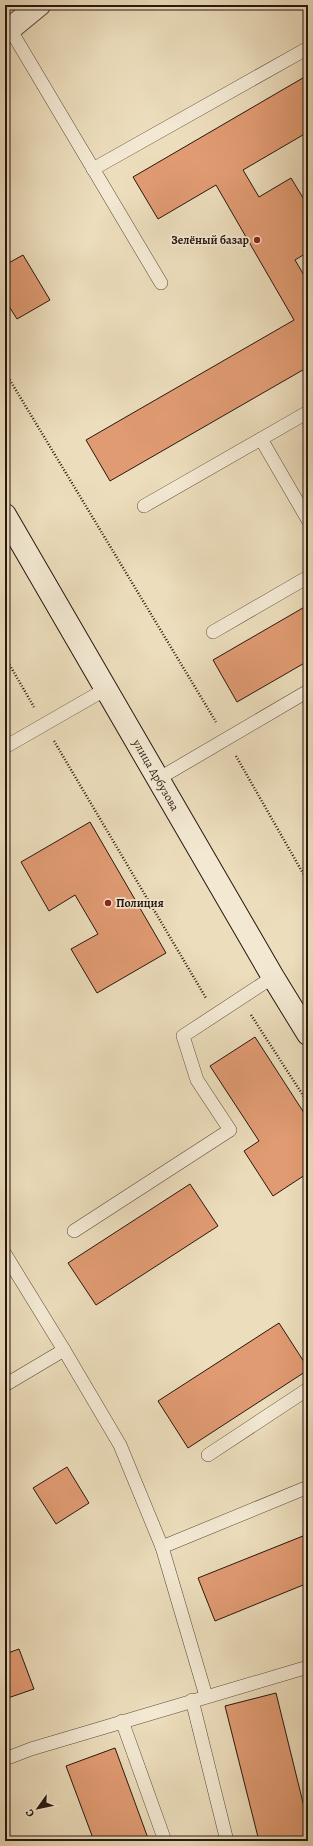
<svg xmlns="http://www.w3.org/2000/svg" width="313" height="1846" font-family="Alegreya,serif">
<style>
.building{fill:#e19b73;stroke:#27170f}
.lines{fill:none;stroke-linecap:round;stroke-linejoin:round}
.lane-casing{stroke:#58483a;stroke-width:14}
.street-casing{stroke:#58483a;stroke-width:24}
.secondary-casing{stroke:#27170f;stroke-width:24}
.path{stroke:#27170f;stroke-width:2.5;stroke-dasharray:1 2;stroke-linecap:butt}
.lane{stroke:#f3e9d3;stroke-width:13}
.street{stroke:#f3e9d3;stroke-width:22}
.secondary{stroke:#f3e9d3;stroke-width:22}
.poi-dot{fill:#8f2418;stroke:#f3e9d3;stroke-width:1.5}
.labels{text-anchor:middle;stroke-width:3.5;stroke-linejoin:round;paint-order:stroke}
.poi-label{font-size:12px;font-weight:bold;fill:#27170f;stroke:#f3e9d3;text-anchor:end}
.street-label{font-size:12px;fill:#27170f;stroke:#f3e9d3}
</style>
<rect width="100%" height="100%" fill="#ecddbc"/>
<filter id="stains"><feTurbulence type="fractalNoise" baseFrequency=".005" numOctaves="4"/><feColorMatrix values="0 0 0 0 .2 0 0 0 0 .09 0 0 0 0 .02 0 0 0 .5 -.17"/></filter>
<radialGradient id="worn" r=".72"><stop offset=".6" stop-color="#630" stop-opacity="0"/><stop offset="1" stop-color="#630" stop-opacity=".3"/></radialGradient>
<g class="building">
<path d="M308,75v57l-65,38 16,27 32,-19 17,28v46l-13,8 13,22v85l-198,114 -24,-41 208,-120 -78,-135 -58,34 -25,-42z"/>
<path d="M23,255l27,45 -33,19 -12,-19v-35z"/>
<path d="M308,605v56l-71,41 -24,-42z"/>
<path d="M90,822l76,131 -69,40 -26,-44 27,-15 -23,-39 -26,16 -28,-49z"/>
<path d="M255,1037l53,82v54l-35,23 -29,-45 15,-10 -49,-75z"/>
<path d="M190,1184l28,42 -122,79 -28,-42z"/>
<path d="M279,1323l29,45v2l-120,78 -30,-47z"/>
<path d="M67,1467l22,36 -33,21 -23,-36z"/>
<path d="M308,1534v49l-93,38 -17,-43z"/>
<path d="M19,1649l15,40 -29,10v-45z"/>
<path d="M276,1693l32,130v18h-49l-34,-135z"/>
<path d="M115,1748l34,93h-55l-28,-75z"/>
</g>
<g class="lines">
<g class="lane-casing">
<g id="lane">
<path d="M10,29l151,254"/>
<path d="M93,169l215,-121"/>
<path d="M261,439l47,81"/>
<path d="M144,506l164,-94"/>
<path d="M213,632l95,-55"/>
<path d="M5,747l101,-58"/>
<path d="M158,779l150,-88"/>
<path d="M74,1231l156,-101 -33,-50 -14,-44 90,-59"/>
<path d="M5,1254l59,96"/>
<path d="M5,1385l59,-35 56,95 42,102"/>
<path d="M208,1455l100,-66"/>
<path d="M206,1696l-44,-149 146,-60"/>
<path d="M192,1700l35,141"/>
<path d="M122,1721l43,120"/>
<path d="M5,1759l26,-10 277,-82"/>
</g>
</g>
<g class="street-casing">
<path id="street" d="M5,33l34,-28"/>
</g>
<g class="secondary-casing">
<path id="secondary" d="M5,515l268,462 35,57"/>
</g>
<g class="path">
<path d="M5,372l211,350"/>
<path d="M5,657l29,50"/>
<path d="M54,741l152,257"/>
<path d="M236,756l72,126"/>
<path d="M251,1015l57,88"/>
</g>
<use href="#lane" class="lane"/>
<use href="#street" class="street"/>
<use href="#secondary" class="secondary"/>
</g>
<g class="poi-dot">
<circle cx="257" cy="240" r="4"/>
<circle cx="108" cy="903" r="4"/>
</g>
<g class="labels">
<g class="poi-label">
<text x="249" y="244">Зелёный базар</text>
<text x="116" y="907" text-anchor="start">Полиция</text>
</g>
<g class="street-label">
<text transform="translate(156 775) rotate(60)" y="4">улица Арбузова</text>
</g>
</g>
<rect width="313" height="1846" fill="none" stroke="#ecddbc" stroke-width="20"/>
<rect x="6" y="6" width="301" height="1834" fill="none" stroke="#27170f" stroke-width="2"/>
<rect x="10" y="10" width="293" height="1826" fill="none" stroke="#27170f"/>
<g transform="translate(38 1808) rotate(237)" stroke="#f3e9d3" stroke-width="3" paint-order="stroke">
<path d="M0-3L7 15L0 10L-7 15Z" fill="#27170f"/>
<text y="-6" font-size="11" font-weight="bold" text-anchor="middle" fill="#27170f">С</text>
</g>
<rect width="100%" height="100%" filter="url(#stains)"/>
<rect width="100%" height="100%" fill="url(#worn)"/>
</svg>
